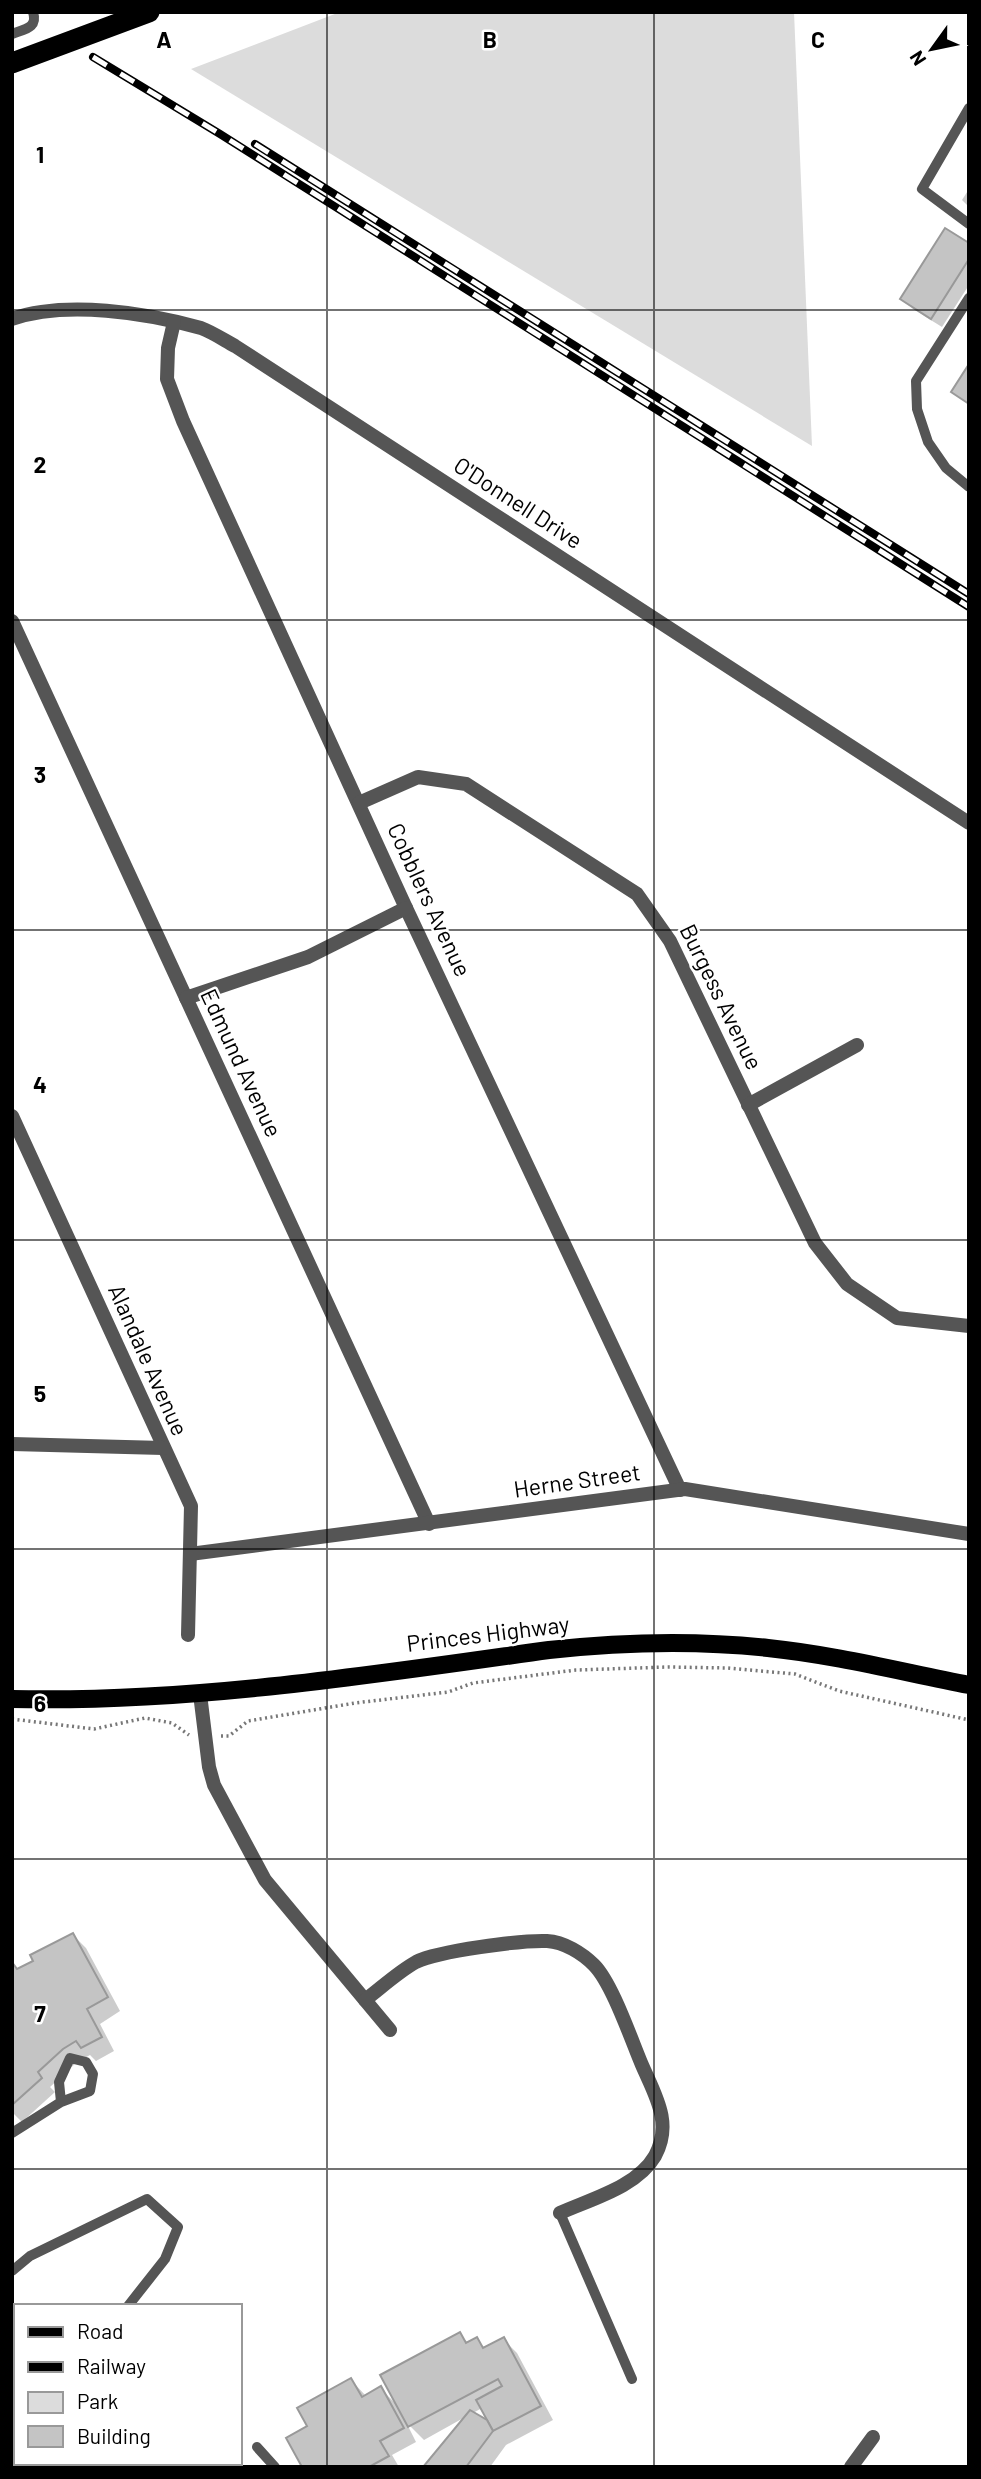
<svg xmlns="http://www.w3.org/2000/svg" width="981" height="2479" font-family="Barlow,sans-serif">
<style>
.green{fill:#dcdcdc}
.shadow{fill:#0003;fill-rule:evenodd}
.building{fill:#c4c4c4;stroke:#999;stroke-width:2}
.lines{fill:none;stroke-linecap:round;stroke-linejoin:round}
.path{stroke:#777;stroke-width:3.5;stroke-dasharray:2 3.5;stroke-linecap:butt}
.lane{stroke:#555;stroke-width:10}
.street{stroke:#555;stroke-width:14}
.primary{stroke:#000;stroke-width:18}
.highway{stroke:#000;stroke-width:21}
.rail-casing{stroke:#000;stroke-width:8}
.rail{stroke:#fff;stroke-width:5;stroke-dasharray:16;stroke-linecap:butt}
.grid{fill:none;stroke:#000;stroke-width:2;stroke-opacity:0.55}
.labels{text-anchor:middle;stroke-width:5;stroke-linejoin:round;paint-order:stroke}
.street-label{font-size:23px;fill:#000;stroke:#fff}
.grid-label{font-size:23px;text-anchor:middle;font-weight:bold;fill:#000;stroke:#fff;stroke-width:5;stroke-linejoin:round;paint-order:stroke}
</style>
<rect width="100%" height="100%" fill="#fff"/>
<path class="green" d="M340,12h454l18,434 -621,-377z"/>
<g class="shadow">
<path d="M969,189v18l-7,-7z"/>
<path d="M969,245v40l-27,42 -29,-18 -10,-10z"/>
<path d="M73,1935l13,13 34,63 -20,13 14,27 -18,10 -6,-6 -13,7 -27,25 5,5 -33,30 -10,-10v-148l7,6z"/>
<path d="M460,2334l9,10 8,-4 9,9 17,-10 14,14 36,67 -47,25 -16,22h-65l42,-51 -43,24 -18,-18 10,20 -24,13 7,12h-95l5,-40 42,-47 15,16 14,-8 18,18zM482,2408l9,17 -18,-12z"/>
</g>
<g class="building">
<path d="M945,228l24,15v16l-38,60 -31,-20z"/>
<path d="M969,364v40l-18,-12z"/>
<path d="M73,1933l35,64 -21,12 15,28 -21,11 -5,-7 -13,8 -25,23 4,6 -30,27v-143l5,7 16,-8 -3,-6z"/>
<path d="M460,2332l6,11 11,-6 6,11 21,-11 37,69 -48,25 -17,-31 26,-14 -4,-7 -90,48 -28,-52z"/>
<path d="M351,2378l11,19 19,-11 23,42 -24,13 9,15 -20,11h-67l-16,-29 21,-12 -10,-18z"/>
<path d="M470,2410l17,10 6,11 -27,36h-43z"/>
</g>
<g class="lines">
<g class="path">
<path d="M12,1719l82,10 51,-11 27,5 17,12"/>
<path d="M221,1736h8l19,-15 107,-18 93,-11 25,-9 103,-13 92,-3 59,1 68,6 44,17 130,29"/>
</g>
<g class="lane">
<path d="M12,34c13,-5 26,-6 21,-22"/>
<path d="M969,108l-47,81 47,35"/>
<path d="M969,298l-53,83 1,28 11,33 18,26 23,19"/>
<path d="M12,2133l49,-31 29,-11 3,-17 -7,-12 -16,-4 -11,24 2,20"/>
<path d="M560,2213l72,166"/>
<path d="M12,2271l18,-15 117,-57 31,28 -13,32 -37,47"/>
<path d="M257,2447l18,20"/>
<path d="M97,2463l1,4"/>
</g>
<g class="street">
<path d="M12,319c54,-19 135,-6 189,9 11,4 23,12 34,18l734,477"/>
<path d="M174,322l-6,26 -1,31 16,42 223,487 274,582"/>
<path d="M12,621l417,903"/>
<path d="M359,803l59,-26 48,7 171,110 33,47 145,302 32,41 50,34 72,8"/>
<path d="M186,998l122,-41 98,-49"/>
<path d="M748,1105l109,-60"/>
<path d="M12,1116l179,390 -3,129"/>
<path d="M12,1444l151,4"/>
<path d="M190,1554l495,-65 284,45"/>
<path d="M200,1694l9,73 5,18 51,95 125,150"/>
<path d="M365,2000c16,-12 33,-28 51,-38 22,-11 106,-22 131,-21 17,1 35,12 47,24 18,18 37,74 48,100 13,30 31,58 13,91 -18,31 -64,43 -95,57"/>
<path d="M851,2467l22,-30"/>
</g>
<path class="primary" d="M12,1699c180,4 359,-24 537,-49 73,-8 146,-10 219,-2 68,7 134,24 201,37"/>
<path class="highway" d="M12,63l137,-51"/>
<g class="rail-casing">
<g id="rail">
<path d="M93,57l127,77 749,473"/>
<path d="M255,144l714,450"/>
</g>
</g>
<use href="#rail" class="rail"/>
</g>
<path class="grid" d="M327,12v2455M654,12v2455M12,310h957M12,620h957M12,930h957M12,1240h957M12,1549h957M12,1859h957M12,2169h957"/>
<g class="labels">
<g class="street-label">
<text transform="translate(518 503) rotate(33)" y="8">O'Donnell Drive</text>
<text transform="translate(429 900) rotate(65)" y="8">Cobblers Avenue</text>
<text transform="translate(721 997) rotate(64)" y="8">Burgess Avenue</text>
<text transform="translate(241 1063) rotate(65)" y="8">Edmund Avenue</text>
<text transform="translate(148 1360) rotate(66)" y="8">Alandale Avenue</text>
<text transform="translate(577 1481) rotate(-8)" y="8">Herne Street</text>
<text transform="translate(488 1634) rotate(-7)" y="8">Princes Highway</text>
</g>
</g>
<g class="grid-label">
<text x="164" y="48">A</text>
<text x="490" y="48">B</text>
<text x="818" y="48">C</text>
<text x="40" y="163">1</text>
<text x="40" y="473">2</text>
<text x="40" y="783">3</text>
<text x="40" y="1093">4</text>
<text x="40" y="1402">5</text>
<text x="40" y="1712">6</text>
<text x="40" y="2022">7</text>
</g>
<rect width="981" height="2479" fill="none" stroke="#000000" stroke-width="28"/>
<rect x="14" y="2304" width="228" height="161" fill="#ffffff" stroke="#999999" stroke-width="2"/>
<rect x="28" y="2327" width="35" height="10" fill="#000000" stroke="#999999" stroke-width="2"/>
<text x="77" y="2339" font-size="21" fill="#000000">Road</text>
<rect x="28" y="2362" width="35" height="10" fill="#000000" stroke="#999999" stroke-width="2"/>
<text x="77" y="2374" font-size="21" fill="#000000">Railway</text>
<rect x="28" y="2392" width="35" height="21" fill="#dcdcdc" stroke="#999999" stroke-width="2"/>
<text x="77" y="2409" font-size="21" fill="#000000">Park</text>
<rect x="28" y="2426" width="35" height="21" fill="#c4c4c4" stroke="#999999" stroke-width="2"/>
<text x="77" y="2444" font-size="21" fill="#000000">Building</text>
<g transform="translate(932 49) rotate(237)" stroke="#ffffff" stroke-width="5" paint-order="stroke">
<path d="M0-5L12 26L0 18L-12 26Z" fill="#000000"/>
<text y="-10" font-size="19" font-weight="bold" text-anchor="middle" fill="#000000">N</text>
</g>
</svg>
